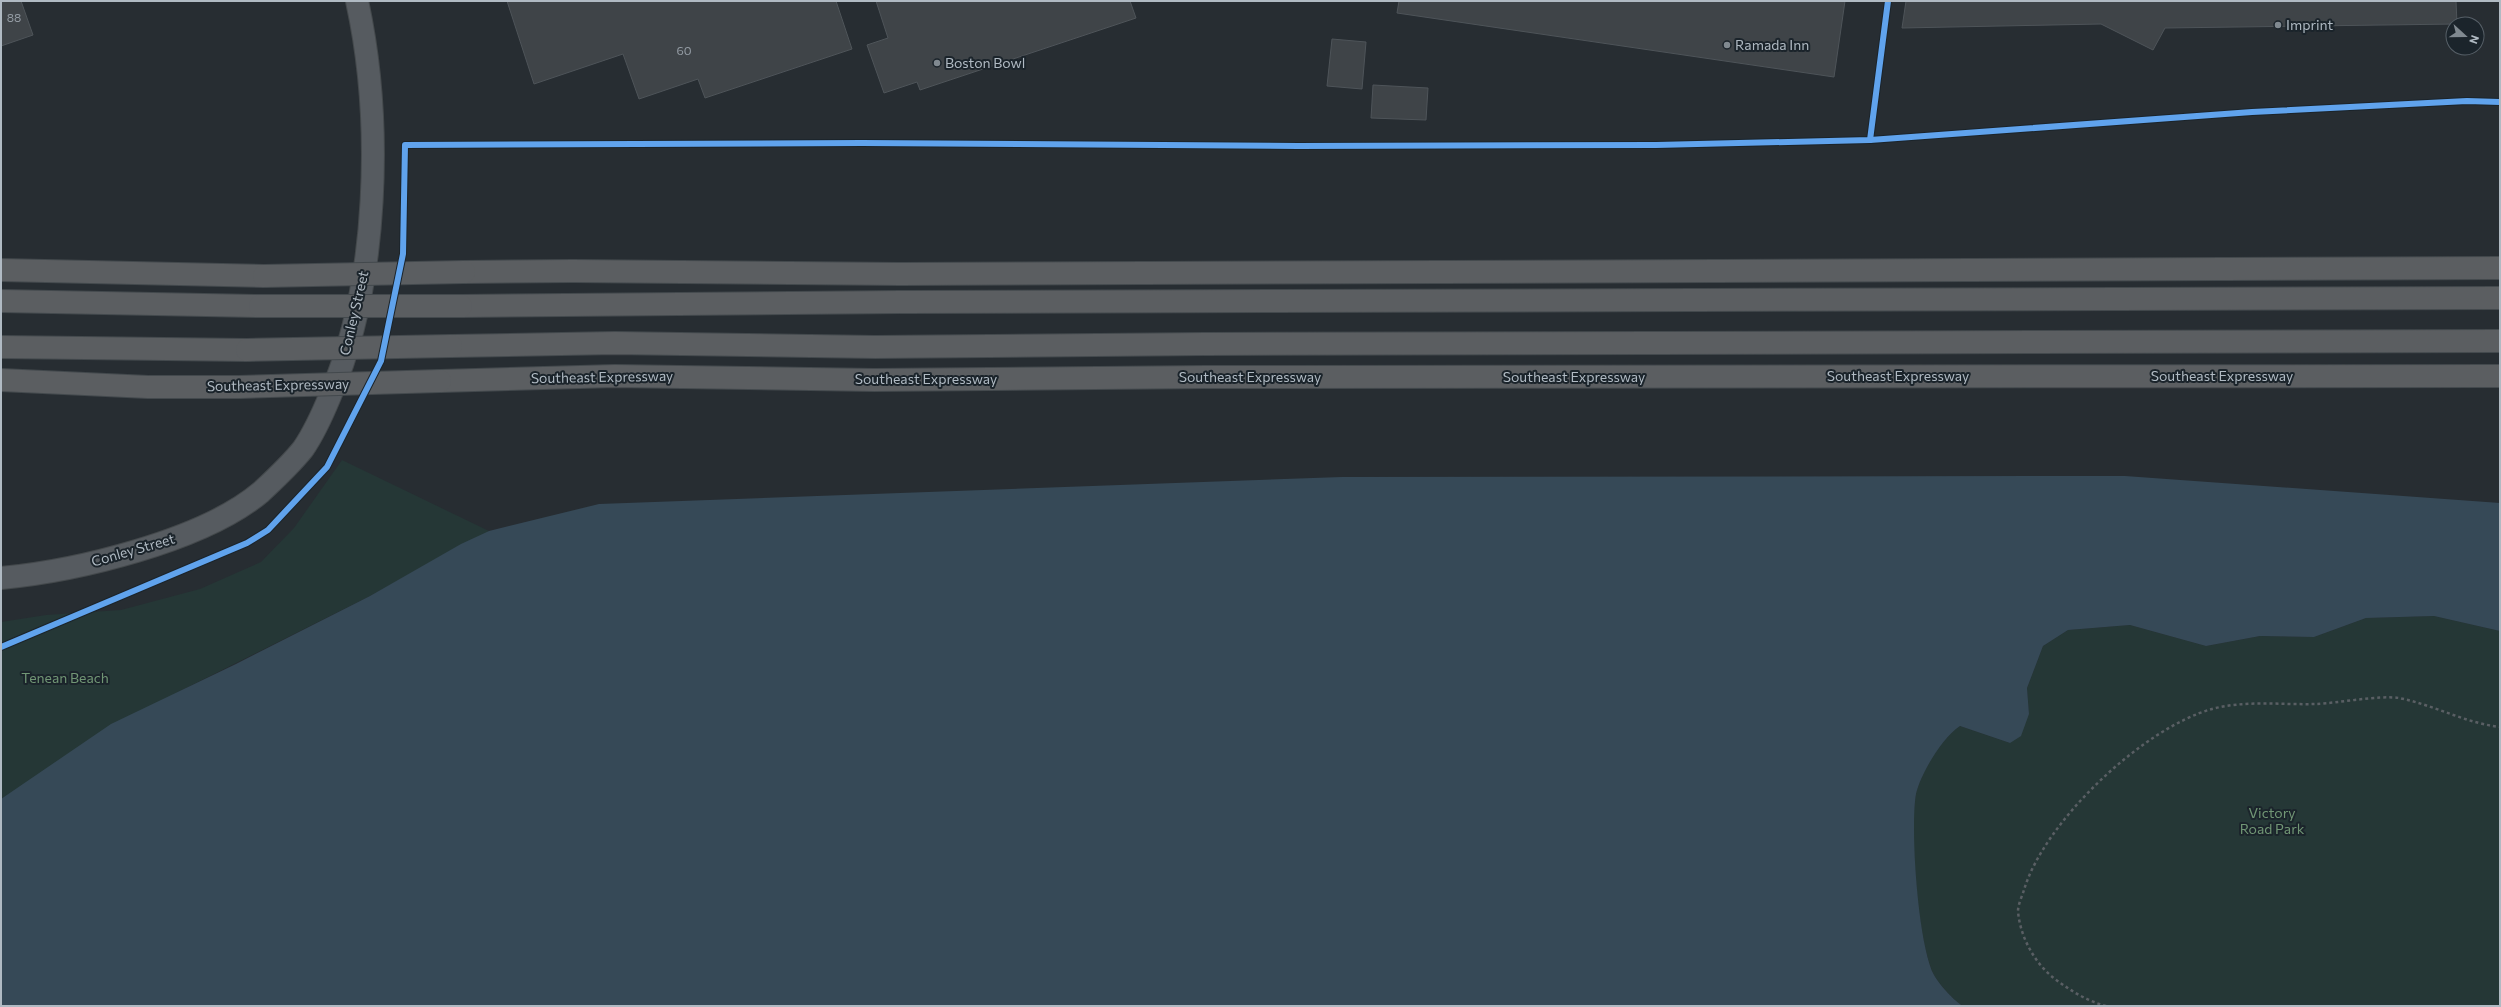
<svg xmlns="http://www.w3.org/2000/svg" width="2501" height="1007" font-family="Commissioner,sans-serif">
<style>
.green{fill:#253736}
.water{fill:#364957}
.building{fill:#3f4448;stroke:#4e5459}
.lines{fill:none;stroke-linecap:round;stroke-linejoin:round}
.minor-casing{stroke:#44494c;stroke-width:24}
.highway-casing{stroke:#43494d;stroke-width:24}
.path{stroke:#5a5f64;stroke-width:2.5;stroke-dasharray:3 3;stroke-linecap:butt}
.minor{stroke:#565b60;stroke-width:22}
.highway{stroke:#5b5e61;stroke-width:22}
.highway-bridge-casing{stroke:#43494d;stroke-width:24;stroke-linecap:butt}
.highway-bridge{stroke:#5b5e61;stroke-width:22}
.cycleway-casing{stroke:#1b242b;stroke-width:8}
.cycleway{stroke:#60a3ed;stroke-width:6}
.poi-dot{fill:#808990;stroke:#1b242b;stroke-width:1.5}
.labels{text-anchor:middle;stroke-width:4;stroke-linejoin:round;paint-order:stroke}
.number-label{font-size:12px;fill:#949ca4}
.poi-label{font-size:14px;fill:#b0bac3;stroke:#1b242b;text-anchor:start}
.street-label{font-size:14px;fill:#b0bac3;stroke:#1b242b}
.park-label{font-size:14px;fill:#719675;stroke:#1b242b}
</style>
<rect width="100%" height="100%" fill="#272d32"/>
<g class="green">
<path d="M342,460l147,71 -119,65 -192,96 -177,107v-177l45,-7 75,-5 79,-21 61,-27 33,-34z"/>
<path d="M2434,616l66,15v375h-537c-9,-5 -24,-22 -29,-31 -16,-30 -25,-147 -18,-181 5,-22 26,-56 44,-68l50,17 19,-29 -2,-26 16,-42 25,-16 62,-5 76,21 54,-10 54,1 52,-19z"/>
</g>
<path class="water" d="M2125,476l375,27v128l-66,-15 -68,2 -52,19 -54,-1 -54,10 -76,-21 -62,5 -25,16 -16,42 2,26 -8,22 -11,7 -50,-17c-18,12 -39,47 -44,68 -6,34 2,151 18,181 5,9 20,26 29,31h-1962v-207l110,-75 125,-60 134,-68 91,-52 28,-13 110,-27 743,-27z"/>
<g class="building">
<path d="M1,1h20l12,34 -32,11z"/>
<path d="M507,1h329l16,48 -147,49 -7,-19 -59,20 -16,-45 -89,30z"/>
<path d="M876,1h254l6,17 -216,72 -3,-8 -33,11 -17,-48 21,-7z"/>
<path d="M1399,1h446l-11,76 -437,-64z"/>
<path d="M1906,1h550l1,23 -292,4 -12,22 -52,-26 -199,4z"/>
<path d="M1332,39l34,3 -4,47 -35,-3z"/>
<path d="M1373,85l55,3 -2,32 -55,-2z"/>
</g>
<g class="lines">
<g class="minor-casing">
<path id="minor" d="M1,578c75,-7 202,-37 260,-86 14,-13 30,-28 42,-43 11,-16 20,-36 27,-53 49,-113 53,-276 27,-395"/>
</g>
<g class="highway-casing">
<g id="highway">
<path d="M1,270l263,6"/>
<path d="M464,272l109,-1 327,3 1600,-6"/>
<path d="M1,301l259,5"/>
<path d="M461,306l439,-4 1600,-4"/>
<path d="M451,346l164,-3 260,4 329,-3 1296,-3"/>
<path d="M1,347l246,3"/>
<path d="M1,380l147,7h91"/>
<path d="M440,381l175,-5 259,4 331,-3 1295,-1"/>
</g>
</g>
<path class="path" d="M2106,1006c-19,-5 -35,-15 -51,-27 -20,-15 -35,-42 -37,-68 0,-6 4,-15 6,-21 20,-68 119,-162 188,-181 33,-9 70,-4 104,-5 22,-1 64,-9 83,-6 35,7 66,25 101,29"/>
<use href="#minor" class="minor"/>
<use href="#highway" class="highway"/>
<g class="highway-bridge-casing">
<g id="highway-bridge">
<path d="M264,276l200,-4"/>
<path d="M260,306h201"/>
<path d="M247,350l204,-4"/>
<path d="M239,387l201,-6"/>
</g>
</g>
<use href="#highway-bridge" class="highway-bridge"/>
<g class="cycleway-casing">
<g id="cycleway">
<path d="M1870,140l18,-139"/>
<path d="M1,647l246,-104 21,-13 59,-63 54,-106 22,-107 2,-109 457,-2 436,3 358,-1 214,-5 382,-28 215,-11 33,1"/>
</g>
</g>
<use href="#cycleway" class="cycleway"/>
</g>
<g class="poi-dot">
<circle cx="2278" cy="25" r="4"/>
<circle cx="1727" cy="45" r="4"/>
<circle cx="937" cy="63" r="4"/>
</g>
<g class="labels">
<g class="number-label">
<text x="14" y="22">88</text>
<text x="684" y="55">60</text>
</g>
<g class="poi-label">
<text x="2286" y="30">Imprint</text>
<text x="1735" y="50">Ramada Inn</text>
<text x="945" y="68">Boston Bowl</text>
</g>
<g class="street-label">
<text transform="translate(354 313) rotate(-77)" y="5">Conley Street</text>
<text x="1898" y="381">Southeast Expressway</text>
<text x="2222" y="381">Southeast Expressway</text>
<text transform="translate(602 377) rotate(-1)" y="5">Southeast Expressway</text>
<text x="1250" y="382">Southeast Expressway</text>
<text x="1574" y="382">Southeast Expressway</text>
<text x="926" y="384">Southeast Expressway</text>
<text transform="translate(278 385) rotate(-1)" y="5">Southeast Expressway</text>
<text transform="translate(133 550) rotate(-16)" y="5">Conley Street</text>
</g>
<g class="park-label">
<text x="65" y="683">Tenean Beach</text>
<text x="2272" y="818">Victory<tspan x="2272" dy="16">Road Park</tspan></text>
</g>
</g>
<rect width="2501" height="1007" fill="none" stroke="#b0bac3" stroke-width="4"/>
<g transform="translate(2465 36) rotate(111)"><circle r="19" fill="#1b242b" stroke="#576068"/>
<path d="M0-3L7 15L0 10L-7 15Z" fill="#808990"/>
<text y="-6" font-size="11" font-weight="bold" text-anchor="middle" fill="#b0bac3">N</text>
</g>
</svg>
